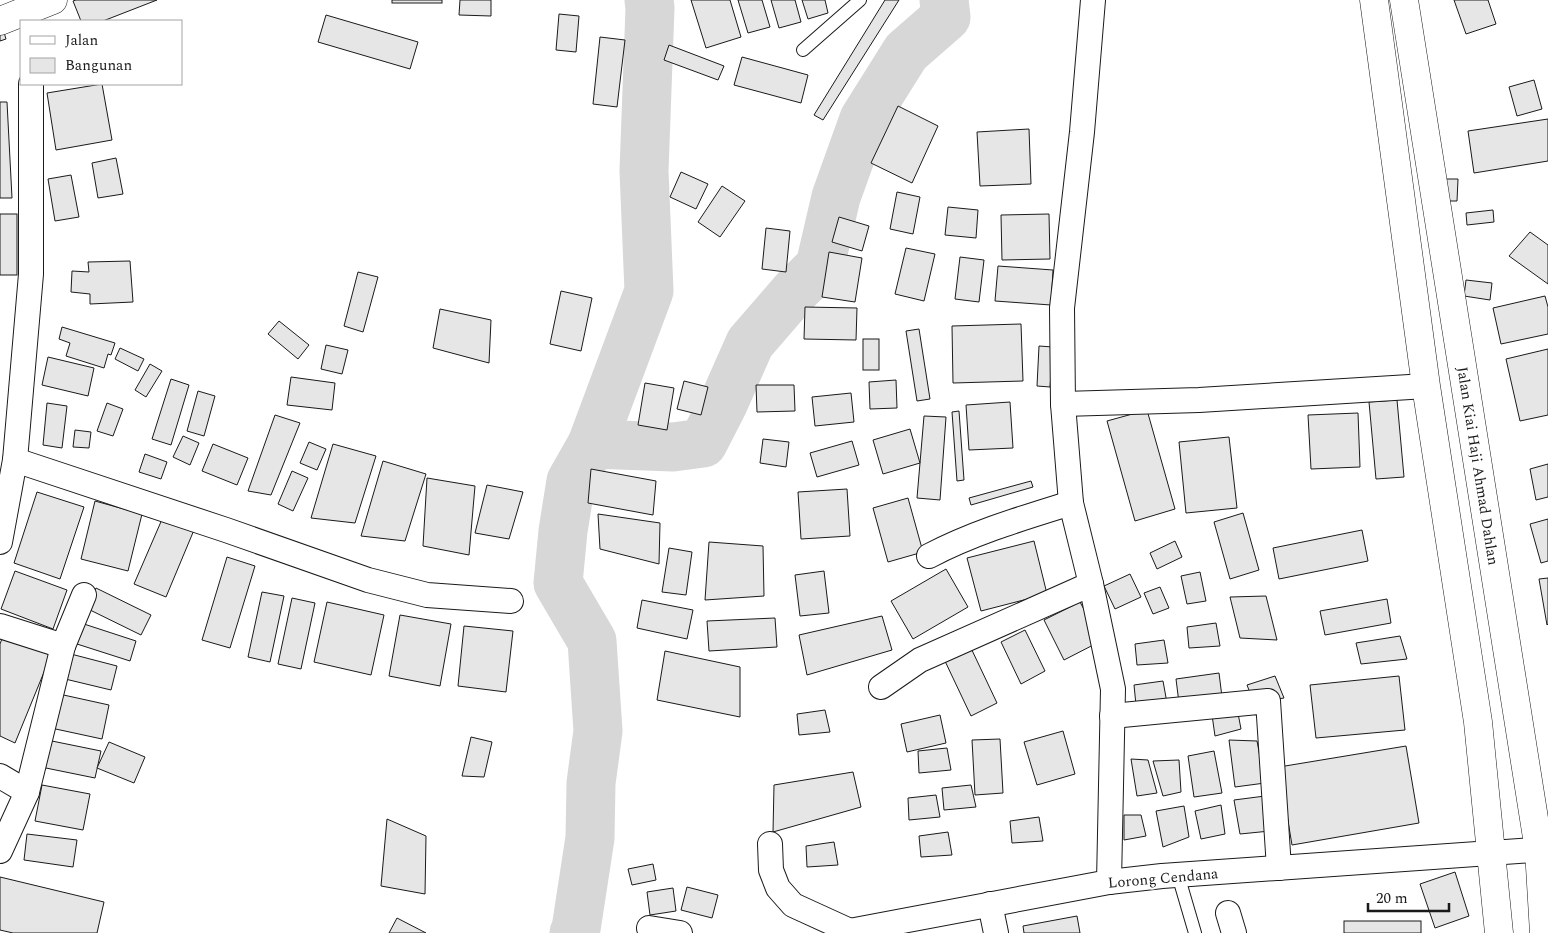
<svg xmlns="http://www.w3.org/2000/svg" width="1548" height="933" font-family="Spectral,serif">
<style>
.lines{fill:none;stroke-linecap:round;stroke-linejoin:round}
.river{stroke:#d7d7d7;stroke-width:49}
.building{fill:#e6e6e6;stroke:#1a1a1a}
.service-casing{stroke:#1a1a1a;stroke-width:14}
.minor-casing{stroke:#1a1a1a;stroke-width:26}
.tertiary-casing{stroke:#1a1a1a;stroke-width:29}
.secondary-casing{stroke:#1a1a1a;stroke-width:29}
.service{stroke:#fff;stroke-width:12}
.minor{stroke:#fff;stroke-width:24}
.tertiary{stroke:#fff;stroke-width:28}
.secondary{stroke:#fff;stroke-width:28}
.labels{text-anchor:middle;stroke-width:4;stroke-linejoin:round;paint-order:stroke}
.street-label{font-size:15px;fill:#1a1a1a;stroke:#fff}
</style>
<rect width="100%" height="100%" fill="#fff"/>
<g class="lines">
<g class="river">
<path d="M592,444l57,-153 -5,-120 6,-163 -1,-8"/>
<path d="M574,933l2,-4 14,-91 1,-55 7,-52 -6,-90 -34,-58 5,-52 8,-50 21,-37 81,3 30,-4 20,-39 27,-61 45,-52 25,-25 16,-69 28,-78 42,-67 40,-35 -2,-17"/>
</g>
</g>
<g class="building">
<path d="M76,0h81l-54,21h-22l-8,-20z"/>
<rect x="392" y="0" width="50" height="3"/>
<path d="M460,0h31v16l-32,-1z"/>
<path d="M691,0h39l11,37 -35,11z"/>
<path d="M738,0h24l8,27 -22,6z"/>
<path d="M771,0h24l6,22 -22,6z"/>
<path d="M802,0h23l3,13 -20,6z"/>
<path d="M885,0h14l-76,120 -9,-5z"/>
<path d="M1454,0h34l8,24 -30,10z"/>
<path d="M559,14l20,2 -3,36 -20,-2z"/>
<path d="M326,15l92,27 -8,27 -92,-27z"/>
<path d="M3,29l3,10 -6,2v-11z"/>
<path d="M600,37l25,3 -8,67 -24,-3z"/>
<path d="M669,45l55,21 -6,14 -54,-20z"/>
<path d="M742,57l66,18 -7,28 -67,-18z"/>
<path d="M1534,80l8,29 -25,7 -8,-29z"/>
<path d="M102,84l10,56 -56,10 -9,-57z"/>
<path d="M0,102h7l5,96h-12z"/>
<path d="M898,106l40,20 -26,57 -41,-20z"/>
<path d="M1548,119v42l-74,12 -6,-42z"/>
<path d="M1029,129l2,55 -51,2 -3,-54z"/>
<path d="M116,158l7,36 -25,4 -6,-35z"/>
<path d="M681,172l27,12 -12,25 -26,-12z"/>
<path d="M71,175l8,42 -24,4 -7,-42z"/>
<path d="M1442,179h16l-1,22h-16z"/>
<path d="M722,186l23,15 -25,36 -22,-15z"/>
<path d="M897,192l23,5 -7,37 -23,-5z"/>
<path d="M948,207l30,3 -2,28 -31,-3z"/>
<path d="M1493,210l1,12 -27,3 -1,-12z"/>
<rect x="0" y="214" width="17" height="61"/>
<path d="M1049,214l1,45 -48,1 -1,-45z"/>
<path d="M839,217l30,9 -7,25 -30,-9z"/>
<path d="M766,228l24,3 -4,41 -24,-3z"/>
<path d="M1530,232l18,13v39l-39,-28z"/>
<path d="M906,248l29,6 -11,47 -29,-7z"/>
<path d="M829,252l33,6 -7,44 -33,-5z"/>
<path d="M960,257l24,3 -5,42 -24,-3z"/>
<path d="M130,261l3,41 -43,2v-10l-19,-2 1,-21 17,1 -1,-10z"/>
<path d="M998,266l55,4 -2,35 -56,-4z"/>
<path d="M358,272l20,5 -15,55 -19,-6z"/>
<path d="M1466,280l26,3 -2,17 -26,-4z"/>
<path d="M561,291l31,7 -11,53 -31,-7z"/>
<path d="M1545,296l3,11v27l-47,10 -8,-36z"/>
<path d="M805,307l52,1 -1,32 -52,-1z"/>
<path d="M440,309l51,11 -2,43 -56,-15z"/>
<path d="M279,321l30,24 -11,14 -30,-25z"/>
<path d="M1021,324l2,57 -70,2 -1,-57z"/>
<path d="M62,327l53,16 -4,12 -3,-1 -4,14 -38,-12 4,-13 -11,-4z"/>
<path d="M919,329l11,70 -13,2 -11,-70z"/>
<rect x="863" y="339" width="16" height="31"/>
<path d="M326,345l22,5 -6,24 -21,-5z"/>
<path d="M1039,346l14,1 -3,40 -13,-1z"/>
<path d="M120,348l24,11 -6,12 -23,-12z"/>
<path d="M1548,349v66l-28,6 -14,-62z"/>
<path d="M48,357l46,11 -6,28 -46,-11z"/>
<path d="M150,364l12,7 -16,26 -11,-7z"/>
<path d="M291,377l44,6 -3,27 -45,-5z"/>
<path d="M171,379l18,6 -18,60 -19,-6z"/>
<path d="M896,380l1,28 -27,1 -1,-27z"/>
<path d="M684,381l24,6 -7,28 -24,-6z"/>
<path d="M645,383l29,5 -7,42 -29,-5z"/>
<path d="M756,385h38l1,26 -38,1z"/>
<path d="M198,391l17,5 -11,40 -17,-5z"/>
<path d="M851,393l3,29 -39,4 -3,-29z"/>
<path d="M1397,400l7,77 -28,2 -7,-77z"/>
<path d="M1010,402l3,46 -44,2 -3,-45z"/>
<path d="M47,403l20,3 -5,42 -19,-3z"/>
<path d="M107,403l16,6 -10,27 -16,-5z"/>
<path d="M1147,410l28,99 -40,12 -28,-100z"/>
<path d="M959,411l5,69 -7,1 -5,-69z"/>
<path d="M1358,413l2,54 -49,2 -3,-54z"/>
<path d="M275,415l25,8 -29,72 -23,-4z"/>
<path d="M924,416l22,1 -6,83 -23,-2z"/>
<path d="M910,429l10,34 -37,11 -10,-34z"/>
<path d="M75,430l16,2 -2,16 -16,-1z"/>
<path d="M183,436l16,7 -9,22 -17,-8z"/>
<path d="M1229,437l8,71 -51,5 -7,-71z"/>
<path d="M763,439l26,3 -3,25 -26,-4z"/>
<path d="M852,441l7,24 -42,12 -7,-24z"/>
<path d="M309,442l17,7 -9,21 -17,-7z"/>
<path d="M213,444l35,14 -11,27 -35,-14z"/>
<path d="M333,444l43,12 -21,67 -44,-5z"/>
<path d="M145,454l22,8 -6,17 -22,-7z"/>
<path d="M383,461l43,13 -21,67 -44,-5z"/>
<path d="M1548,464v33l-12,3 -6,-31z"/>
<path d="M591,469l65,12 -3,34 -65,-12z"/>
<path d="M292,471l16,7 -15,33 -15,-7z"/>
<path d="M427,478l48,8 -6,69 -46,-9z"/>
<path d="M1031,481l2,6 -62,18 -2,-7z"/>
<path d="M487,485l36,7 -14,47 -34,-6z"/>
<path d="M847,489l3,47 -49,3 -3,-47z"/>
<path d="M37,492l47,15 -24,72 -46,-16z"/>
<path d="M908,498l15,54 -35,10 -15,-54z"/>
<path d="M95,501l47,13 -14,57 -47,-12z"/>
<path d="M1243,513l16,57 -29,9 -16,-57z"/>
<path d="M598,514l62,9 -1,41 -59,-15z"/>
<path d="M163,517l31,13 -28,67 -32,-13z"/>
<path d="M1548,519v42l-7,2 -11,-39z"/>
<path d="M1362,530l6,31 -89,18 -6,-31z"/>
<path d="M1034,541l13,53 -66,17 -14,-53z"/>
<path d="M1175,541l7,16 -25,12 -7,-16z"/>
<path d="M709,542l54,4 1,50 -59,4z"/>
<path d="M669,548l23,4 -6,43 -24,-3z"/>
<path d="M227,557l28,9 -25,82 -28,-8z"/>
<path d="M946,569l22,38 -55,32 -22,-38z"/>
<path d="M15,571l52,19 -14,39 -52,-20z"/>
<path d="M824,571l5,42 -29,3 -5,-41z"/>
<path d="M1200,572l6,29 -19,3 -6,-28z"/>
<path d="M1130,574l11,23 -26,12 -11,-23z"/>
<path d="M1548,578v46l-1,1 -8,-46z"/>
<path d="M1160,587l9,21 -16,6 -9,-21z"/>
<path d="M96,588l55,27 -10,20 -55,-27z"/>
<path d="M262,592l22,4 -14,66 -22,-5z"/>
<path d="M1266,596l11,44 -37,-2 -10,-41z"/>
<path d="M292,598l23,5 -14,66 -23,-5z"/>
<path d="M1387,599l4,24 -66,12 -5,-24z"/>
<path d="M642,600l51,10 -6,29 -50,-11z"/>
<path d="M327,602l57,13 -13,60 -57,-13z"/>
<path d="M1080,602l21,39 -37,19 -20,-40z"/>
<path d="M400,615l51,9 -11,62 -51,-10z"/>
<path d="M882,616l10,34 -85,25 -8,-40z"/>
<path d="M775,618l2,29 -68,4 -2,-30z"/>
<path d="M1216,623l4,23 -31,2 -2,-21z"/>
<path d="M84,624l52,17 -6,20 -53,-17z"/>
<path d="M464,626l49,5 -7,61 -48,-6z"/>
<path d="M1025,630l20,41 -24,13 -20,-42z"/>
<path d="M3,636l48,19 -36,88 -15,-7v-92z"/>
<path d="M1400,636l7,23 -46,5 -5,-21z"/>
<path d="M1164,640l4,23 -31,2 -2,-21z"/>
<path d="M970,646l27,57 -26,13 -27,-57z"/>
<path d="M665,651l75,16v50l-83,-17z"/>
<path d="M67,653l50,13 -6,24 -50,-12z"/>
<path d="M1219,673l4,32 -43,6 -4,-32z"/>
<path d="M1275,676l9,22 -30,5 -7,-18z"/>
<path d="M1399,676l6,54 -89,8 -6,-53z"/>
<path d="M1163,681l4,22 -31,2 -2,-20z"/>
<path d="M59,694l50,11 -7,34 -51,-11z"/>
<path d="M1237,708l4,21 -26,7 -3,-21z"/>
<path d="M825,710l5,22 -31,3 -2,-21z"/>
<path d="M940,715l6,28 -39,9 -6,-28z"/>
<path d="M1063,731l12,43 -38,11 -13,-43z"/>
<path d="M471,737l21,5 -8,35 -22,-1z"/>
<path d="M1000,739l3,54 -28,2 -3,-55z"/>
<path d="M47,740l54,11 -6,27 -54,-11z"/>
<path d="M1229,740l28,1 8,42 -30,4z"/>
<path d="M109,742l36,15 -11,26 -37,-15z"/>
<path d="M1406,746l13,77 -127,22 -13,-78z"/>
<path d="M947,748l4,22 -32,3 -1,-22z"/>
<path d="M1214,751l8,42 -28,4 -6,-41z"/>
<path d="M1131,759l17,1 9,33 -20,3z"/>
<path d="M1179,760l2,32 -18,4 -10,-35z"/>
<path d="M853,772l8,35 -88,25 1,-47z"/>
<path d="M42,785l48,9 -7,36 -48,-9z"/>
<path d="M971,785l5,22 -32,3 -2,-22z"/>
<path d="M936,795l4,22 -31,3 -1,-22z"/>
<path d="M1265,796l5,35 -30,3 -6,-34z"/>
<path d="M1221,805l4,29 -24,5 -6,-28z"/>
<path d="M1184,806l5,31 -26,10 -7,-36z"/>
<path d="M1124,815h17l5,21 -22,4z"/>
<path d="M1039,817l4,24 -31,2 -2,-22z"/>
<path d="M387,819l39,17 -1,58 -44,-8z"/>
<path d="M948,832l4,23 -31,2 -2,-21z"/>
<path d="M27,834l50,6 -4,27 -49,-7z"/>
<path d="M834,842l4,23 -31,2 -1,-21z"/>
<path d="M653,864l3,16 -24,5 -4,-16z"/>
<path d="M1455,872l14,44 -34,12 -15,-44z"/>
<path d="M0,877l104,25 -7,31h-84l-13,-3z"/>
<path d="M687,887l31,8 -6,23 -31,-8z"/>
<path d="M673,888l3,23 -26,4 -3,-23z"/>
<path d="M1077,916l3,17h-56l-1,-7z"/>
<path d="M397,918l29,15h-37z"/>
<rect x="1344" y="921" width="77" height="12"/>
</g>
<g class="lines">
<g class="service-casing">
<g id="service">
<path d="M803,50l57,-50"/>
<path d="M1178,875l17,58"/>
</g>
</g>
<g class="minor-casing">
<g id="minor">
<path d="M1093,0l-11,132 -20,176 1,96 8,99 20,81 22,105 -4,193"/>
<path d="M31,84v190l-16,186 211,70 142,50 59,15 84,6"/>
<path d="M1063,404l136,-4 227,-14"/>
<path d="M0,542l15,-82"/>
<path d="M929,556c46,-24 94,-38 142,-53"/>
<path d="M0,626l63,20"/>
<path d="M881,687l39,-27 171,-76"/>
<path d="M1112,716l156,-15 11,167"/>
<path d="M0,776l27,16 -27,59"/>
<path d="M27,792l36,-146 21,-51"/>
<path d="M770,844l1,26 7,18 15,17 57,26"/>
<path d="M990,904l6,29"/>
<path d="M1228,913l6,20"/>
<path d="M649,928l31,5"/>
<path d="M839,933l270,-51 53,-6 386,-27"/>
</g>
</g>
<g class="tertiary-casing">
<path id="tertiary" d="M0,21l53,-21"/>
</g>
<g class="secondary-casing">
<g id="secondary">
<path d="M1374,0l52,386 52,336 21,211"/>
<path d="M1404,0l135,850 5,83"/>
</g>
</g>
<use href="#service" class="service"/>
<use href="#minor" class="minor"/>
<use href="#tertiary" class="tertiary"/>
<use href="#secondary" class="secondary"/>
</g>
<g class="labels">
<g class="street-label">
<text transform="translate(1478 466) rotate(81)" y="5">Jalan Kiai Haji Ahmad Dahlan</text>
<text transform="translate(1163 878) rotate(-5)" y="5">Lorong Cendana</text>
</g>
</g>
<rect x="20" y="20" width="162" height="65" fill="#ffffff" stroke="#a3a3a3"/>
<rect x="30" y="36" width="25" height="8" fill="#ffffff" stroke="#a3a3a3"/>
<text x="65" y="45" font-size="15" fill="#1a1a1a">Jalan</text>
<rect x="30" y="58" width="25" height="15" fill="#e6e6e6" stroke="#a3a3a3"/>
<text x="65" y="70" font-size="15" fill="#1a1a1a">Bangunan</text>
<path d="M1368 903v8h81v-8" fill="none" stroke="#1a1a1a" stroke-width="2.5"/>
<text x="1376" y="903" font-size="15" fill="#1a1a1a" stroke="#ffffff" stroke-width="4" paint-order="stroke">20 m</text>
</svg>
